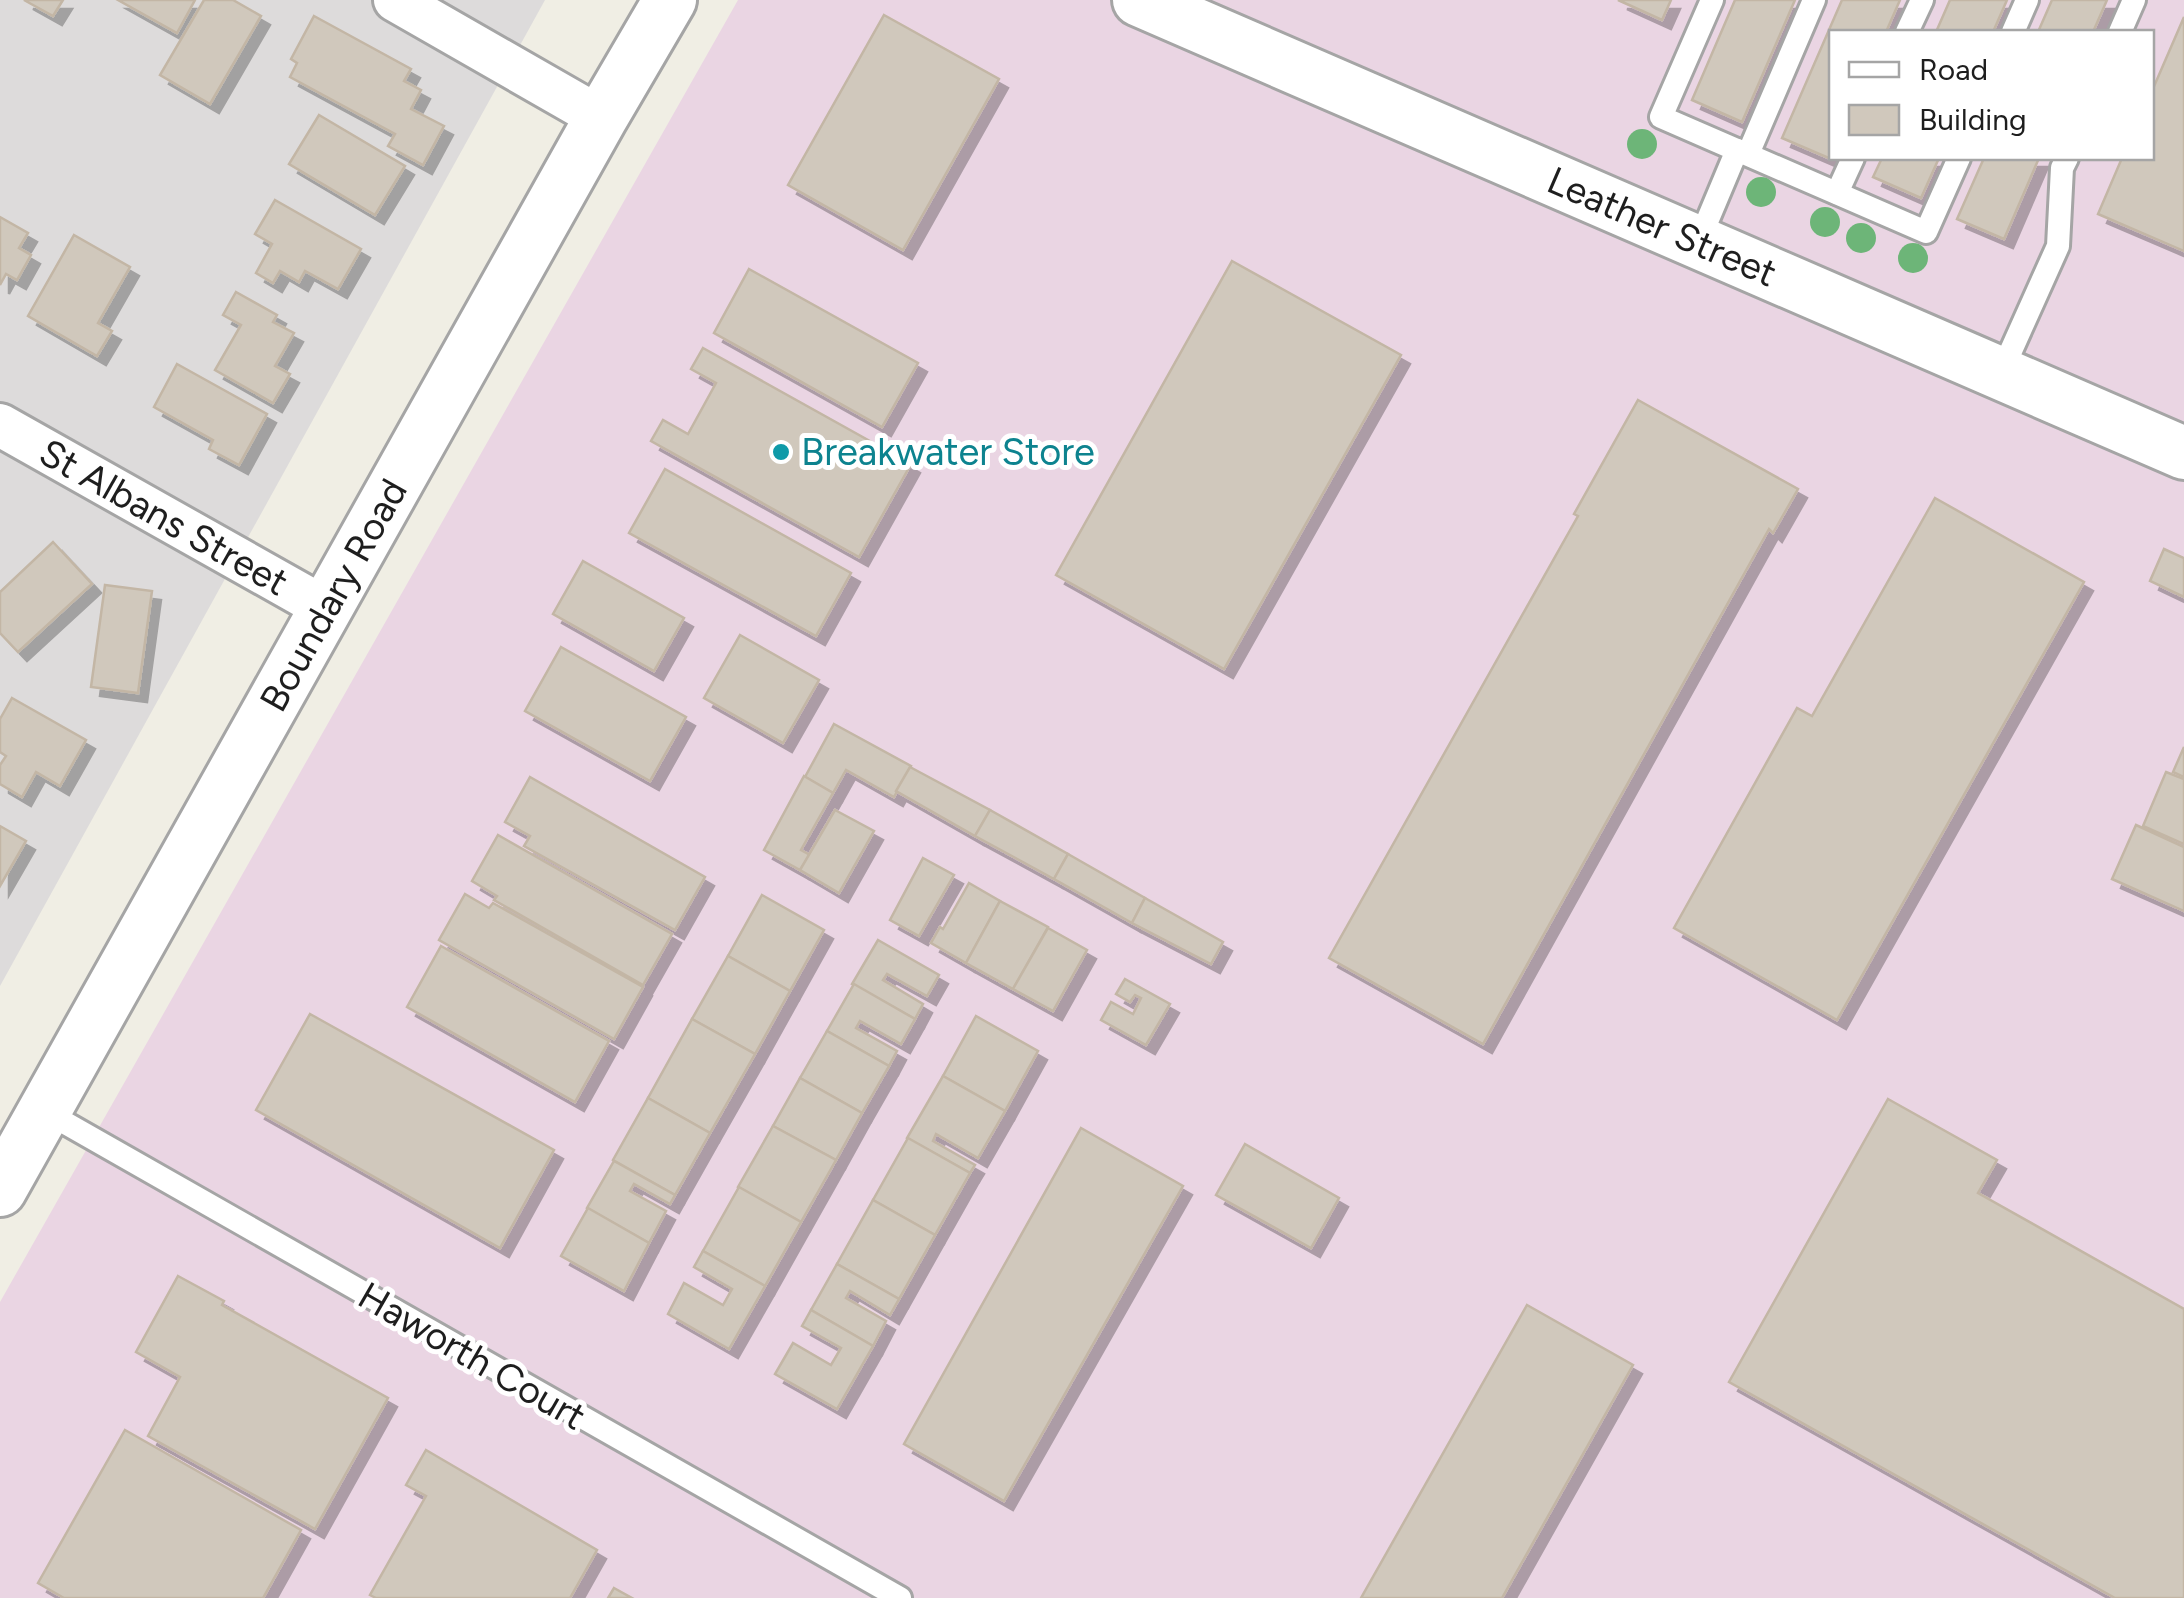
<svg xmlns="http://www.w3.org/2000/svg" width="2184" height="1598" font-family="Figtree,sans-serif">
<style>
.residential{fill:#dddbdb}
.industrial{fill:#ead5e3;fill-rule:evenodd}
.building{fill:#d0c8bc;stroke:#c3b6a5;stroke-width:2.5;filter:url(#shadow)}
.lines{fill:none;stroke-linecap:round;stroke-linejoin:round}
.service-casing{stroke:#a5a5a5;stroke-width:28}
.minor-casing{stroke:#a5a5a5;stroke-width:48}
.tertiary-casing{stroke:#a5a5a5;stroke-width:58}
.service{stroke:#fff;stroke-width:22}
.minor{stroke:#fff;stroke-width:42}
.tertiary{stroke:#fff;stroke-width:52}
.tree{fill:#6db578}
.culture-dot{fill:#0f9aa8;stroke:#fff;stroke-width:4}
.labels{text-anchor:middle;stroke-width:10;stroke-linejoin:round;paint-order:stroke}
.street-label{font-size:38px;fill:#1e1e1e;stroke:#fff}
.culture-label{font-size:38px;fill:#0d838f;stroke:#fff;text-anchor:start}
</style>
<defs>
<filter id="shadow"><feDropShadow dx="9" dy="9" stdDeviation="0" flood-color="#0004"/></filter>
</defs>
<rect width="100%" height="100%" fill="#f0eee4"/>
<path class="residential" d="M0,0h545l-545,986z"/>
<path class="industrial" d="M738,0h1446v1598h-2184v-296zM1832,32h320v126h-320z"/>
<g class="building">
<path d="M24,0h39l-10,16z"/>
<path d="M118,0h77l-18,33z"/>
<path d="M204,0h29l28,16 -51,88 -50,-29z"/>
<path d="M1618,0h53l-9,20z"/>
<path d="M1735,0h60l-53,122 -50,-22z"/>
<path d="M1842,0h58l-14,32h-54l-1,127 -49,-21z"/>
<path d="M1950,0h57l-14,32h-57z"/>
<path d="M2052,0h55l-14,32h-55z"/>
<path d="M884,15l115,64 -96,171 -115,-65z"/>
<path d="M314,16l97,53 -7,12 17,9 -10,19 33,17 -21,39 -35,-19 7,-12 -105,-57 7,-14 -6,-4z"/>
<path d="M2184,17v234l-86,-37 24,-56h30v-67z"/>
<path d="M319,115l86,51 -30,49 -86,-51z"/>
<path d="M1882,158h57l-18,40 -48,-21z"/>
<path d="M1984,158h55l-35,81 -47,-20z"/>
<path d="M275,200l86,49 -23,40 -33,-18 -6,11 -19,-11 -7,12 -17,-10 16,-29 -17,-10z"/>
<path d="M0,217l28,16 -9,15 12,7 -14,25 -11,-6 -6,11z"/>
<path d="M74,235l56,32 -32,56 14,8 -15,25 -69,-40z"/>
<path d="M1232,261l169,94 -177,314 -168,-94z"/>
<path d="M749,269l169,94 -36,64 -168,-94z"/>
<path d="M236,292l41,23 -4,7 21,11 -19,33 15,8 -17,29 -58,-33 26,-45 -18,-10z"/>
<path d="M703,348l208,116 -52,93 -208,-116 12,-21 25,14 28,-51 -25,-14z"/>
<path d="M177,364l90,50 -28,51 -30,-16 4,-9 -59,-33z"/>
<path d="M1638,400l160,89 -25,44 -4,-4 -286,515 -154,-86 249,-442 -4,-2z"/>
<path d="M665,469l186,104 -35,63 -187,-103z"/>
<path d="M1935,498l149,84 -247,438 -163,-92 123,-220 15,8z"/>
<path d="M53,542l39,42 -74,68 -18,-19v-41z"/>
<path d="M2164,549l20,9v39l-34,-16z"/>
<path d="M583,561l101,57 -30,53 -101,-57z"/>
<path d="M105,585l47,6 -14,102 -47,-6z"/>
<path d="M740,635l79,45 -36,63 -79,-45z"/>
<path d="M561,647l125,70 -36,64 -125,-70z"/>
<path d="M12,698l74,42 -26,46 -24,-14 -14,25 -22,-13v-19l6,-9 -6,-4v-33z"/>
<path d="M834,724l77,42 -17,31 -48,-27 -13,23 -28,-16z"/>
<path d="M2184,747v30l-11,-5z"/>
<path d="M910,767l80,43 -15,26 -79,-45z"/>
<path d="M2166,772l18,7v65l-41,-18z"/>
<path d="M804,776l29,17 -32,57 9,5 -10,15 -36,-20z"/>
<path d="M530,777l175,100 -30,53 -151,-84 6,-10 -25,-14z"/>
<path d="M835,810l39,21 -35,62 -39,-23z"/>
<path d="M990,810l78,44 -14,25 -79,-43z"/>
<path d="M2136,825l48,22v64l-72,-32z"/>
<path d="M0,826l26,15 -26,45z"/>
<path d="M498,835l174,99 -29,51 -149,-85 3,-4 -25,-15z"/>
<path d="M1068,854l77,44 -13,25 -78,-44z"/>
<path d="M923,858l31,17 -35,61 -29,-16z"/>
<path d="M969,883l31,18 -34,62 -35,-20 9,-16 3,2z"/>
<path d="M465,894l24,14 4,-5 150,84 -29,52 -175,-99z"/>
<path d="M762,895l62,35 -34,61 -62,-35z"/>
<path d="M1145,898l78,44 -12,22 -79,-41z"/>
<path d="M1000,901l48,26 -35,62 -47,-26z"/>
<path d="M1048,928l39,22 -34,61 -40,-22z"/>
<path d="M878,940l61,35 -12,21 -40,-22 -4,6 40,24 -8,15 -63,-35z"/>
<path d="M441,946l168,95 -34,61 -168,-95z"/>
<path d="M728,956l62,35 -35,63 -63,-35z"/>
<path d="M1125,979l45,25 -24,41 -45,-25 10,-18 22,12 8,-16 -6,-3 -5,7 -14,-8z"/>
<path d="M854,984l61,35 -14,25 -41,-23 -4,7 41,23 -8,15 -62,-35z"/>
<path d="M310,1014l244,136 -54,98 -244,-138z"/>
<path d="M976,1016l62,35 -33,60 -62,-35z"/>
<path d="M692,1019l63,35 -45,79 -62,-35z"/>
<path d="M827,1031l62,35 -27,47 -62,-35z"/>
<path d="M943,1076l62,35 -27,47 -42,-24 -3,7 42,24 -5,8 -63,-35z"/>
<path d="M800,1078l62,35 -26,47 -63,-34z"/>
<path d="M648,1098l62,35 -35,62 -62,-35z"/>
<path d="M1888,1099l109,61 -19,33 206,116v289h-69l-386,-216z"/>
<path d="M773,1126l63,34 -35,62 -63,-35z"/>
<path d="M1081,1128l102,58 -179,315 -100,-57z"/>
<path d="M908,1138l62,35 -35,62 -62,-35z"/>
<path d="M1245,1144l94,54 -28,50 -95,-53z"/>
<path d="M614,1161l61,34 -5,9 -36,-20 -4,7 36,20 -17,32 -62,-35z"/>
<path d="M739,1187l62,35 -36,64 -62,-35z"/>
<path d="M873,1200l62,35 -36,64 -62,-35z"/>
<path d="M588,1208l61,35 -25,48 -63,-35z"/>
<path d="M703,1251l62,35 -36,63 -61,-35 16,-31 39,22 9,-16 -38,-22z"/>
<path d="M837,1264l62,35 -9,16 -40,-24 -4,7 40,23 -13,25 -62,-36z"/>
<path d="M178,1276l46,25 -2,4 166,93 -73,131 -167,-93 32,-59 -44,-25z"/>
<path d="M1527,1305l106,60 -131,233h-141z"/>
<path d="M811,1310l62,36 -36,63 -62,-35 18,-31 38,22 10,-17 -39,-22z"/>
<path d="M125,1430l176,100 -38,68h-199l-26,-15z"/>
<path d="M426,1450l171,100 -27,48h-194l-6,-3 56,-99 -20,-11z"/>
<path d="M614,1588l18,10h-24z"/>
</g>
<g class="lines">
<g class="service-casing">
<g id="service">
<path d="M1712,0l-51,117 265,115 33,-74"/>
<path d="M1907,32l15,-32"/>
<path d="M2013,32l14,-32"/>
<path d="M2120,32l14,-32"/>
<path d="M1748,154l66,-154"/>
<path d="M1837,193l16,-35"/>
<path d="M1698,243l39,-93"/>
<path d="M2001,373l57,-127 4,-78 5,-10"/>
<path d="M46,1112l854,486"/>
</g>
</g>
<g class="minor-casing">
<g id="minor">
<path d="M395,0l206,118"/>
<path id="s1" d="M0,425l325,183"/>
</g>
</g>
<g class="tertiary-casing">
<g id="tertiary">
<path id="s2" d="M1139,0l1045,453"/>
<path id="s3" d="M0,1190l601,-1072 69,-118"/>
</g>
</g>
<use href="#service" class="service"/>
<use href="#minor" class="minor"/>
<use href="#tertiary" class="tertiary"/>
</g>
<g class="tree">
<circle cx="1642" cy="144" r="15"/>
<circle cx="1761" cy="192" r="15"/>
<circle cx="1825" cy="222" r="15"/>
<circle cx="1861" cy="238" r="15"/>
<circle cx="1913" cy="258" r="15"/>
</g>
<circle class="culture-dot" cx="781" cy="452" r="10"/>
<g class="labels">
<g class="street-label">
<text dy="13" stroke="none"><textPath href="#s2" startOffset="570">Leather Street</textPath></text>
<text dy="13" stroke="none"><textPath href="#s1" startOffset="188">St Albans Street</textPath></text>
<text dy="13" stroke="none"><textPath href="#s3" startOffset="682">Boundary Road</textPath></text>
<text transform="translate(472 1356) rotate(30)" y="13">Haworth Court</text>
</g>
<g class="culture-label">
<text x="801" y="465">Breakwater Store</text>
</g>
</g>
<rect x="1829" y="30" width="325" height="130" fill="#ffffff" stroke="#a5a5a5" stroke-width="2.5"/>
<rect x="1849" y="62" width="50" height="15" fill="#ffffff" stroke="#a5a5a5" stroke-width="2.5"/>
<text x="1919" y="80" font-size="30" fill="#1e1e1e">Road</text>
<rect x="1849" y="105" width="50" height="30" fill="#d0c8bc" stroke="#a5a5a5" stroke-width="2.5"/>
<text x="1919" y="130" font-size="30" fill="#1e1e1e">Building</text>
</svg>
